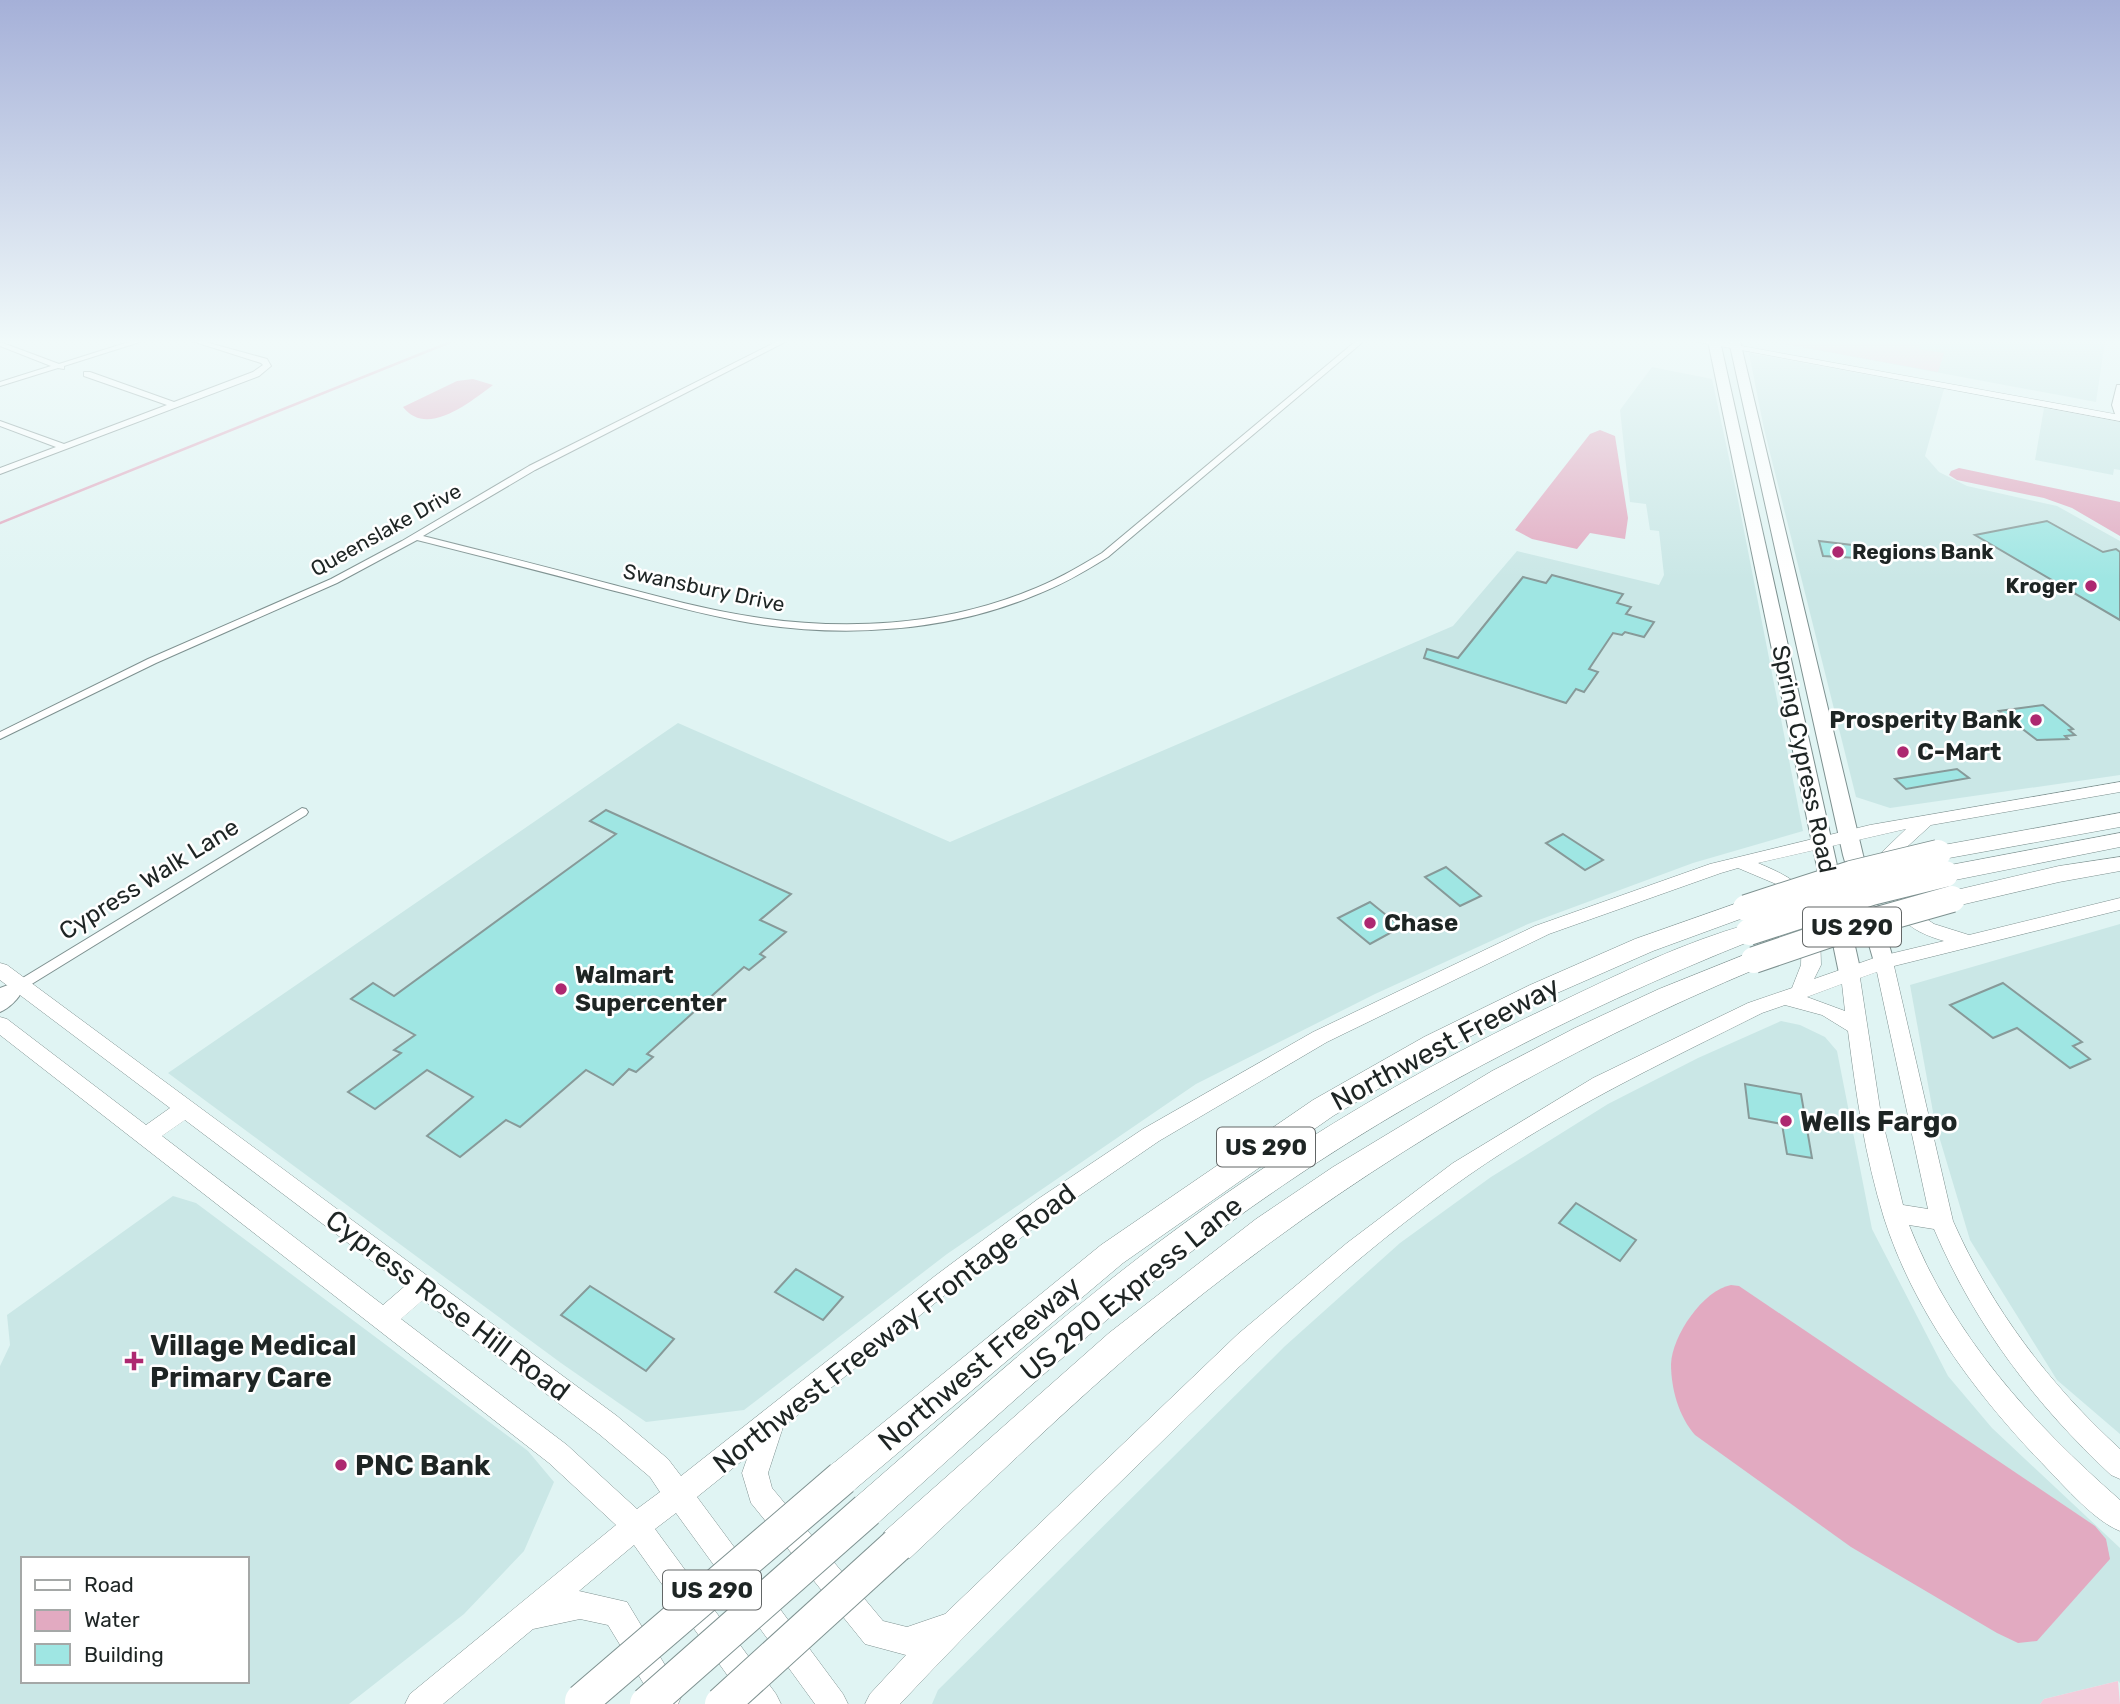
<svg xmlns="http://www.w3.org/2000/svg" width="2120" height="1704" font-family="Rubik,sans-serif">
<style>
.built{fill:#cae7e6;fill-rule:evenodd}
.green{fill:#f3ccdb}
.water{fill:#e2aac1}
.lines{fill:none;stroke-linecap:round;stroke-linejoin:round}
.stream{stroke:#e2aac1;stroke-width:2.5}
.building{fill:#9fe6e3;stroke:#879a99;stroke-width:2}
.street-casing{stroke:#7e9190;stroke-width:2}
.secondary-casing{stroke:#7e9190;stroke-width:1}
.primary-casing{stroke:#7e9190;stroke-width:2}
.highway-casing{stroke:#7e9190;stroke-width:1}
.street{fill:#fff;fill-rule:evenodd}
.secondary{fill:#fff;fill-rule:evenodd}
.primary{fill:#fff;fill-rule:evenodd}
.highway{fill:#fff;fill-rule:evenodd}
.highway-bridge-far1-casing{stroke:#7e9190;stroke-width:28;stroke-linecap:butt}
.highway-bridge-casing{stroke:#7e9190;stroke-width:36;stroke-linecap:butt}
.highway-bridge-far1{stroke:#fff;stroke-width:26}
.highway-bridge{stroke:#fff;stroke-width:34}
.poi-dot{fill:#ad2870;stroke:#fff;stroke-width:2.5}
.labels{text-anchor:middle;stroke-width:5;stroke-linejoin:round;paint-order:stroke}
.far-street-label{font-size:21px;fill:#1e2524;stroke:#fff}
.far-poi-label{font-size:21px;font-weight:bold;fill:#1e2524;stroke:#fff;text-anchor:start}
.shield{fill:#fff;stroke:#626666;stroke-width:2}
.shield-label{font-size:23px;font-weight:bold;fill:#1e2524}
.poi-label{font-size:24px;font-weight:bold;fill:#1e2524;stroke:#fff;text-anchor:start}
.street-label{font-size:24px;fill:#1e2524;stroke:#fff}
.near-street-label{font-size:28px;fill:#1e2524;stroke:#fff}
.near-poi-label{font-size:28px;font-weight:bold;fill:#1e2524;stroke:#fff;text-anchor:start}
</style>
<rect width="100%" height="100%" fill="#e0f4f3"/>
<g class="built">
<path d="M1769,341h336l-9,61z"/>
<path d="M1749,353l195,36 -19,67 14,16 28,14 90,20 63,35v234l-230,33 -34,-11 -92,-368z"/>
<path d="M1652,367l60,12 26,121 65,331 -110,32 -165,61 -153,70 -179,90 -249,170 -203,156 -98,12 -85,-59 -393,-290 510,-350 272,119 503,-216 64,-75 142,34 5,-10 -5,-44 -9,-1 -4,-26 -16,-2 -10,-92z"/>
<path d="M2044,408l76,14v48l-6,-1 -1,6 -78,-15z"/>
<path d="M2120,924v510l-63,-54 -87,-140 -35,-117 -25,-138z"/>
<path d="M1781,1021l19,4 25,12 12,14 35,178 76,147 44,52 128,120v135l-2,-2 -74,18 -4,5h-1108l6,-14 346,-343 116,-104 91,-66 117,-73 90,-46z"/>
<path d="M173,1196l23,7 332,248 26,31 -30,69 -60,63 -115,90h-349v-338l10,-21 -3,-30zM23,1559h224v122h-224z"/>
</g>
<g class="green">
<path d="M1769,341h142l9,3 -1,5 25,4 -6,19z"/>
<path d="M2118,1681l2,23h-80l4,-5z"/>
</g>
<g class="water">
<path d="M473,379l20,6c-23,17 -66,53 -90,22l54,-26z"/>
<path d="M1600,430l15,6 13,82 -3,21 -35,-6 -13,16 -45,-10 -17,-9 75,-96z"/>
<path d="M1959,468l161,34v34l-48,-28 -28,-10 -87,-18 -8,-5 2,-4z"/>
<path d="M1731,1285l8,1 356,240 11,13 4,20 -73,82 -19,2 -21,-10 -146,-86 -156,-112c-16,-18 -24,-46 -24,-71 1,-28 32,-74 60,-79z"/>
</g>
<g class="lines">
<path class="stream" d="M0,523l453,-182"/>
</g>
<g class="building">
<path d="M2047,521l56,31 13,-3 4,3v68l-145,-85z"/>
<path d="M1819,541l33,4 5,13 -34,-2z"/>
<path d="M1552,575l71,19 -6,9 14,4 -5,7 28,8 -10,15 -19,-5 -3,3 -9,-2 -24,36 9,3 -14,20 -8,-3 -10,14 -142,-45 3,-9 31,9 65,-81 23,6z"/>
<path d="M2043,705l30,24 -4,1 6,5 -10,1 3,3 -31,1 -38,-29z"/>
<path d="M1957,769l12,9 -63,11 -11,-10z"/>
<path d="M606,810l185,84 -31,26 26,12 -26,22 5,3 -16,13 -5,-3 -97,87 6,3 -17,15 -7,-3 -16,16 -27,-15 -66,57 -14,-7 -46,37 -33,-21 46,-39 -46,-27 -52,39 -27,-17 53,-39 -7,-3 21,-15 -64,-36 22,-16 21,13 222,-162 -26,-13z"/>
<path d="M1563,834l40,26 -18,10 -39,-27z"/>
<path d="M1446,867l35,29 -21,10 -35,-29z"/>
<path d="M1370,902l31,25 -31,17 -32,-26z"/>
<path d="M2003,983l79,59 -9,4 17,13 -20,9 -53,-40 -24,10 -43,-33z"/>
<path d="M1745,1084l56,10 11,64 -25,-4 -5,-30 -33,-6z"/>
<path d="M1576,1203l60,37 -16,21 -61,-38z"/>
<path d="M796,1269l47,28 -20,23 -48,-28z"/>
<path d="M590,1286l84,53 -28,32 -85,-56z"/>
</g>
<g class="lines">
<g class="street-casing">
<g id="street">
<path d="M132,341h11l-79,25v3l-6,-1 -58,18v-4l51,-16 -51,-20v-4l59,22z"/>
<path d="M192,341h10l65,18 4,7 -12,10 -259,98v-6l56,-21 -56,-21v-5l64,23 103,-39 -83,-29v-4h6l84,30 79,-30 10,-7 -2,-2z"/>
<path d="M778,341h9l-252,129 -112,66c64,16 128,32 191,49 46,12 93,25 140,32 90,14 187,9 272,-25 27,-10 51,-24 76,-39l254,-212h8l-256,216c-24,15 -48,29 -75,39 -87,36 -189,42 -282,27 -48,-8 -96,-22 -144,-34 -63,-17 -127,-33 -190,-49l-80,43 -181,80 -156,76v-7l148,-73 183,-80 71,-38 127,-75z"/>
<path d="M2117,385h3v34l-4,-2 -4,-12z"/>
<path d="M302,808l4,1 2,3 -2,3 -284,175c-2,8 -14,19 -22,22v-24l16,-6z"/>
</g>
</g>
<g class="secondary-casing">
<g id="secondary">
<path d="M1693,341h21l406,74v6z"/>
<path d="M2120,782v10l-189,33 -34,31 18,55 19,13 35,11 151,-37v12l-226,56 59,255c39,88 96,163 167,228v30l-9,-4c-76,-71 -136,-150 -177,-246l-25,-4c43,110 123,198 211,275v31c-28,-11 -61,-51 -83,-73 -65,-69 -124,-149 -153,-240 -19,-61 -28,-124 -36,-187l-26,-16 -37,-10 -23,8c-100,50 -201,98 -293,162 -118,82 -222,183 -324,283 -83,81 -166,161 -245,246h-35l5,-10 36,-39 -41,-11 -114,-141 -9,-30 6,-17 -51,41 146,197 5,10h-33l-139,-191 -21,16 121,165 5,10h-33l-114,-159 -55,46 48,11 50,83 5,10 -4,9h-22l-48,-79 -28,-6 -47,10 -90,75h-38l5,-10 206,-169 -67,-62 -549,-428v-18l7,2 139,106 24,-17 -170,-128v-17l7,2 610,451 51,43 13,17 254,-200 103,-77 105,-70 170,-97 222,-106 175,-62 160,-39zM1906,829l-27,26c13,48 12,71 65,86l-67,16 -63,22 7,-14 -1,-33 -2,-5h-14l-2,5 -1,33 -9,23 -44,15 -155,75 -140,85 -106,80 -109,91 -293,280 -38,13 -24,-6 -111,-133 -4,-15 15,-46 168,-137 103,-77 105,-72 168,-99 222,-108 172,-61 17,-5 38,16 20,19h12l3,-4c-13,-19 -32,-27 -53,-36zM1877,972l51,237 -25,-4 -22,-90 -21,-137zM1842,984l3,27 -38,-14zM185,1120l220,166 -22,19 -221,-169zM423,1300l176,134 51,43 10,15 -23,17 -70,-64 -166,-126z"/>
</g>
</g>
<g class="primary-casing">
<g id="primary">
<path d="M1708,341h12l141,632 -4,5 -7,2 -7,-2 -4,-5z"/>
<path d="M1729,341h11l123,514 31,107 -3,5 -7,2 -7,-2 -3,-5 -31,-107z"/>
</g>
</g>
<g class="highway-casing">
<g id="highway">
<path d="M2120,813v14l-182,33 -8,-2 -3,-5 3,-5 8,-2z"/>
<path d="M2120,833v14l-175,35 -8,-3 -4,-5 4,-5 8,-3z"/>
<path d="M2120,857v14l-61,11 -107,25 -8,-2 -4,-6 4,-6 8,-2 107,-25z"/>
<path d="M1746,900l8,2 4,6 -4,6 -101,37 -105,46 -106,54 -109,65 -210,147 -269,227 -12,5 -12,-5 -5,-12 5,-12 271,-221 212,-145 111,-63 106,-52 105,-46z"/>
<path d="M1749,924l9,2 3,6 -3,6c-191,76 -373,170 -538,292 -120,89 -229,192 -341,292l-12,5 -12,-5 -5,-12 5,-12c99,-86 196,-174 300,-253 126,-95 262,-177 405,-243 61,-29 124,-60 189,-78z"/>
<path d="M1754,951l9,3 3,6 -3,6c-206,86 -383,189 -559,327 -104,82 -198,175 -294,265l-13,5 -13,-5 -5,-13 5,-13 225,-199 147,-114 77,-52 159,-96 83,-43 84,-39z"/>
</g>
</g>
<use href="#street" class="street"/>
<use href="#secondary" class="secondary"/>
<use href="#primary" class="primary"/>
<use href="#highway" class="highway"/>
<g class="highway-bridge-far1-casing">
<g id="highway-bridge-far1">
<path d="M1746,908l105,-34 87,-21"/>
<path d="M1749,932l123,-40 73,-18"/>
<path d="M1754,960l85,-29 113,-32"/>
</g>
</g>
<g class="highway-bridge-casing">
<g id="highway-bridge">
<path d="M582,1701l260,-223"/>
<path d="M647,1704l220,-194"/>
<path d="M722,1704l175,-159"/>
</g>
</g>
<use href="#highway-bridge-far1" class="highway-bridge-far1"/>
<use href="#highway-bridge" class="highway-bridge"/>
</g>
<linearGradient id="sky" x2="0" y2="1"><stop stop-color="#a5b0d8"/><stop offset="0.59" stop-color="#f1fafa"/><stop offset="1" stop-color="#f1fafa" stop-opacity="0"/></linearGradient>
<rect width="2120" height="579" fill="url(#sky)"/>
<g class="poi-dot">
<circle cx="1838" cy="552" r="7"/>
<circle cx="2091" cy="586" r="7"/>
<circle cx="2036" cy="720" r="7"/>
<circle cx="1903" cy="752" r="7"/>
<circle cx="1370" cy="923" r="7"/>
<circle cx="561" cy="989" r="7"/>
<circle cx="1786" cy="1121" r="7"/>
<path d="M130.5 1350.5h7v7h7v7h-7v7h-7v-7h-7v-7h7z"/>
<circle cx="341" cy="1465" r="7"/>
</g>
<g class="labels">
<g class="far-street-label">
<text transform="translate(386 530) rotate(-29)" y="7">Queenslake Drive</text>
<text transform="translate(704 588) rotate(12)" y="7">Swansbury Drive</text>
</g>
<g class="far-poi-label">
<text x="1852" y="559">Regions Bank</text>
<text x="2077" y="593" text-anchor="end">Kroger</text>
</g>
<g class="shield">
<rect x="1803" y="907.5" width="98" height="39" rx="5"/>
<rect x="1217" y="1127.5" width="98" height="39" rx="5"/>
<rect x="663" y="1570.5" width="98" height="39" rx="5"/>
</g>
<g class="shield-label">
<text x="1852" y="935">US 290</text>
<text x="1266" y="1155">US 290</text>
<text x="712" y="1598">US 290</text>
</g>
<g class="poi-label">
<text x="2022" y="728" text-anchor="end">Prosperity Bank</text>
<text x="1917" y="760">C-Mart</text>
<text x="1384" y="931">Chase</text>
<text x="575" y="983">Walmart<tspan x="575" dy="28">Supercenter</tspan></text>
</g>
<g class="street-label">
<text transform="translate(1804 759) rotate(78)" y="8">Spring Cypress Road</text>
<text transform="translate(149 879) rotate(-32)" y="8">Cypress Walk Lane</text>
</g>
<g class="near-street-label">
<text transform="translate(1445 1043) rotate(-28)" y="10">Northwest Freeway</text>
<text transform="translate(1131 1288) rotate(-39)" y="10">US 290 Express Lane</text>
<text transform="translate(448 1305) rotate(37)" y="10">Cypress Rose Hill Road</text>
<text transform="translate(894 1328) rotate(-38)" y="10">Northwest Freeway Frontage Road</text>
<text transform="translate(979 1363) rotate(-40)" y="10">Northwest Freeway</text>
</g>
<g class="near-poi-label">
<text x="1800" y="1131">Wells Fargo</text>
<text x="150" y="1355">Village Medical<tspan x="150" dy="32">Primary Care</tspan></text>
<text x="355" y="1475">PNC Bank</text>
</g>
</g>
<rect x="21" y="1557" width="228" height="126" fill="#ffffff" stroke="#a5a8a7" stroke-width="2"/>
<rect x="35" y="1580" width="35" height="10" fill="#ffffff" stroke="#a5a8a7" stroke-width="2"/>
<text x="84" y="1592" font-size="21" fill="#1e2524">Road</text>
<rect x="35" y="1610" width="35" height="21" fill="#e2aac1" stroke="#a5a8a7" stroke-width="2"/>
<text x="84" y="1627" font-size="21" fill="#1e2524">Water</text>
<rect x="35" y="1644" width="35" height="21" fill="#9fe6e3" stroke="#a5a8a7" stroke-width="2"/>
<text x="84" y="1662" font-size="21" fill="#1e2524">Building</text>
</svg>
